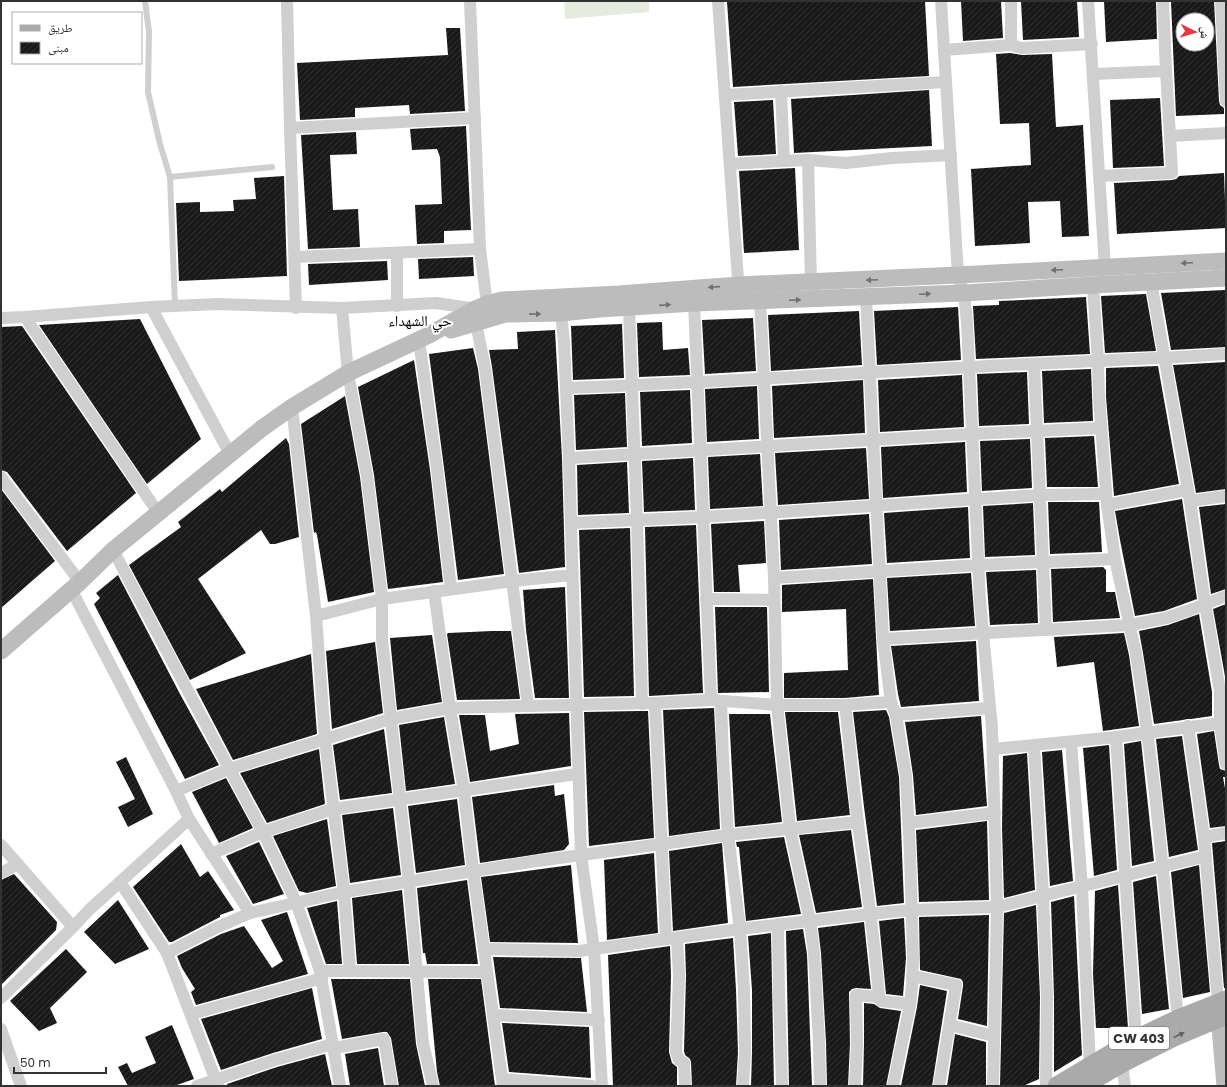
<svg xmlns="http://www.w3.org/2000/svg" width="1227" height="1087" font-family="Poppins,'Noto Naskh Arabic',sans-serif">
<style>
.green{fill:#e5ebde}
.building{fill:url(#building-hatch);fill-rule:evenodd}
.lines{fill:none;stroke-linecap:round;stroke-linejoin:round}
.lane{stroke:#cfcfcf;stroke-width:6}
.street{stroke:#cfcfcf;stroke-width:12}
.secondary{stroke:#bcbcbc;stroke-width:17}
.primary{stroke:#aaa;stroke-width:19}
.oneway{fill:#707070}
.oneway2{fill:#626262}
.labels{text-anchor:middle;stroke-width:4;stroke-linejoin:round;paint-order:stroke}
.shield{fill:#fff;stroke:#707070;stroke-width:1}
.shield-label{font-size:13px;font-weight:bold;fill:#323232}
.neighbourhood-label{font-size:15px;fill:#000;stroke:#fff}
</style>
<defs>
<pattern id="building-hatch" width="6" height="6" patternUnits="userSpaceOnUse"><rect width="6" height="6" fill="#191919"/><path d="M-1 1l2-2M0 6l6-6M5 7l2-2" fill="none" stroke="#323232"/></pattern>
</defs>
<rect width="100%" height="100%" fill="#fff"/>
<path class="green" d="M564,1h85v11l-84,7z"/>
<g class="building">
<path d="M744,1h181l4,75 -196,11 -6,-85z"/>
<path d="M961,1h40l2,37 -40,3z"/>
<path d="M1021,1h56l2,36 -56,3z"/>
<path d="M1104,1h52l1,38 -51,3z"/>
<path d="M1194,1h20l5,100 1,4 4,3v6l-48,2 -5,-114zM1183,20h24v24h-24z"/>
<path d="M446,28h14l5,83 -55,3 -1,-9 -54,3v9l-55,3 -3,-57 151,-8z"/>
<path d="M1010,53l12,2 30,-1 4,73 27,-2 6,111 -27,1 -2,-36 -32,1 2,41 -55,3 -4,-77 60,-4 -2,-42 -29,1 -4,-70z"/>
<path d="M929,90l3,56 -138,7 -3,-54z"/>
<path d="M1160,98l4,68 -51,2 -3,-68z"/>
<path d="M773,100l3,54 -38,2 -4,-54z"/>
<path d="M466,126l5,104 -27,1v12l-27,1 -2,-39 27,-1 -2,-47 -3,-8 -25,1 -2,-21z"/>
<path d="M356,132l1,22 -27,1 3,55 25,-1 2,38 -52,2 -7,-114z"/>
<path d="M795,168l4,82 -55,3 -5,-82z"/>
<path d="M1224,173l2,55 -109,6 -3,-51 58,-3 4,-1 3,-3z"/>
<path d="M284,176l3,100 -108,5 -3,-78 24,-1v10l34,-1 -1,-11 23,-1 -2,-21z"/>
<path d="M473,257l1,19 -55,3 -1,-20z"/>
<path d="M387,261l1,19 -79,5 -1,-21z"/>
<path d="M1225,290l1,57 -55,3 -10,-57z"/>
<path d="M1146,294l10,57 -51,2 -4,-57z"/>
<path d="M1086,297l4,57 -114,5 -3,-53 26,-1v-4z"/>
<path d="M958,307l3,53 -84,5 -3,-54z"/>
<path d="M859,311l3,54 -91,6 -3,-56z"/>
<path d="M753,318l3,53 -51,3 -3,-54z"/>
<path d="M140,319l61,120 -54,45 -108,-159z"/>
<path d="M662,322l1,28 25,-2 2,27 -51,2 -2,-54z"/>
<path d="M622,324l2,54 -51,2 -2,-54z"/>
<path d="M22,326l114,167 -69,58 -60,-79 -6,-2v-143z"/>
<path d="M555,330l7,128 3,109 -46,6 -27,-206 -3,-17 29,-1 -1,-17z"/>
<path d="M473,348l5,21 26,205 -46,6 -14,-112 -15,-114z"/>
<path d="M414,360l16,110 13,112 -55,7 -14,-114 -16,-88z"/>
<path d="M1226,362v127l-30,4 -23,-128z"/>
<path d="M1158,366l21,118 -65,12 -8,-99v-29z"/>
<path d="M1091,369l2,52 -49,2 -2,-52z"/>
<path d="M1027,372l2,52 -50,2 -2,-52z"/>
<path d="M962,375l2,52 -84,5 -2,-52z"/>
<path d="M863,380l2,53 -91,5 -2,-52z"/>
<path d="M757,386l2,53 -52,3 -2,-53z"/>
<path d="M690,390l2,53 -50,3 -2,-54z"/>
<path d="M625,393l2,54 -51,3 -2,-55z"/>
<path d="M345,396l15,81 14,115 -46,10 -11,-67 -1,-3 -2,1 -13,-109z"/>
<path d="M1094,436l4,51h-51l-2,-49z"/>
<path d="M286,438l3,6 10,93 -24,7h-5l-9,-14 -63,49 48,74 -56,27 -61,-115 52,-38 -3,-5 42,-33 2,3z"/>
<path d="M1030,439l2,49 -50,3 -2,-50z"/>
<path d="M965,442l2,50 -84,6 -2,-51z"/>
<path d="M866,448l3,51 -91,6 -3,-52z"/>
<path d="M760,454l3,52 -53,3 -2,-52z"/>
<path d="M693,458l2,52 -51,2 -2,-51z"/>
<path d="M627,462l2,51 -51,2 -1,-50z"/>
<path d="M1,489l54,72 -54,47z"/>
<path d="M1182,499l15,100 -33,12 -29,5 -15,-76 -5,-29z"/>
<path d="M1048,502h51l3,50 -52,2z"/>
<path d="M1033,503l2,52 -50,2 -2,-51z"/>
<path d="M1226,504v85l-15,5 -12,-87z"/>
<path d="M968,507l2,51 -83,5 -3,-50z"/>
<path d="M869,514l3,50 -91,6 -2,-50z"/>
<path d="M764,521l2,42 -28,2 2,27h-26l-3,-68z"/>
<path d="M696,525l7,168 -54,3 -4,-169z"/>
<path d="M630,528l4,168 -50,1 -5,-167z"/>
<path d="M1103,567l3,3v22h9l5,26 -67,4 -2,-53z"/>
<path d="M1036,570l2,53 -48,2 -4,-53z"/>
<path d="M971,573l4,53 -85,5 -3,-53z"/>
<path d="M118,575l62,119 39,71 -34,14 -91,-175 6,-6 -4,-5z"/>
<path d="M873,579l6,116 -34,3h-61v-25l64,-3 -2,-61 -64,3v-27z"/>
<path d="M565,587l4,111h-34l-9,-68 -3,-40z"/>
<path d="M1226,604v78l-13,-73z"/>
<path d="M715,607h52l2,85 -51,1z"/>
<path d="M1199,614l13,78v24l-21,3h-4l-4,1 -29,4 -11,-71 -4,-22 29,-6z"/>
<path d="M492,631h19l9,68 -63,1 -10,-66 1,-1z"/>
<path d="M1124,633l5,22 10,71 -36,5 -9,-69 -37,5 -3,-30z"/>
<path d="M432,635l10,67 -45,8 -7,-72z"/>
<path d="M976,641l3,60 -78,6 -3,-13 -7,-48z"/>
<path d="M375,642l8,71 -51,16 -6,-78z"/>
<path d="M311,654l6,80 -84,26 -37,-71z"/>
<path d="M714,708l6,121 -51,7 -6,-126z"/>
<path d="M886,710l3,7 10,60 5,126 -27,3 -13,-99 -11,-95z"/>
<path d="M639,711h9l6,127 -65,8 -5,-134z"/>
<path d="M785,712h53l12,103 -53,6z"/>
<path d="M569,713l2,53 -101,16 -11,-67h26l5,36 29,-7 -4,-30z"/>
<path d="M729,714h41l12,108 -47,5z"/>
<path d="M981,716l6,90 -71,9 -3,-40 -8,-53z"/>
<path d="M444,717l11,67 -49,7 -7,-66z"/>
<path d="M384,729l8,64 -52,7 -7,-55z"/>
<path d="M1214,731l5,34 1,4 6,2v6h-3l3,17v32l-16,2 -13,-94z"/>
<path d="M1182,736l16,114 -29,7 -13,-118z"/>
<path d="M1141,741l13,120 -22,5 -8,-122z"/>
<path d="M1109,745l8,125 -23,6 -11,-128z"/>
<path d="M319,749l6,55 -58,19 -27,-50z"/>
<path d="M1062,750l11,131 -23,5 -8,-134z"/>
<path d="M1027,753l8,137 -31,8 -2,-70 1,-72z"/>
<path d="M126,757l27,57 -25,13 -10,-20 17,-8 -19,-37z"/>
<path d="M226,778l27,50 -34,15 -27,-51z"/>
<path d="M554,785l1,11 9,-2 5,50 -5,6 -84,13 -8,-66z"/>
<path d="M457,799l8,66 -49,8 -8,-67z"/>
<path d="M393,808l8,67 -51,8 -8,-68z"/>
<path d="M327,819l9,67 -29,7 -8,-2 -26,-55z"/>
<path d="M987,821l2,79 -70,2 -3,-72z"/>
<path d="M851,830l11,77 -46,6 -17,-78z"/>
<path d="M784,837l17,77 -55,7 -7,-74h-2l-1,-5z"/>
<path d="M1226,841v147h-2l-12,-145z"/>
<path d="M259,842l25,52 -31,10 -27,-48z"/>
<path d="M722,843l6,80 -55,8 -4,-80z"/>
<path d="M181,844l19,33 8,-6 26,39 -14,5v2l-48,25h-3l-36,-55z"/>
<path d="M654,853l4,80 -51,7 -3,-80z"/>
<path d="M571,865l7,78 -88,-1 -9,-65z"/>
<path d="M1199,865l11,127 -27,6 -12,-126z"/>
<path d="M14,874l43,48 -1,8 -55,55v-105z"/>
<path d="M1156,876l13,133 -27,5 -9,-132z"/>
<path d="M467,880l11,84h-51l-2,-11h-2l-6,-65z"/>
<path d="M1118,885l10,143h-32l-3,-54 2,-83z"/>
<path d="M402,890l7,74h-52l-5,-66z"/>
<path d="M1074,896l8,159 -28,17v-75l-3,-95z"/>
<path d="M118,900l31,49 -34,15 -31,-32z"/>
<path d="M337,901l5,63h-16l-19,-56z"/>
<path d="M1036,905l4,92 -1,82 -16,7h-23l4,-173z"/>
<path d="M287,912l21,62 -112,31 -5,-13 4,-3 -13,-21 -5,-12 44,-22 23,-8 28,42 11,-7 -22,-41z"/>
<path d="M989,915l-2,111 -29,-7 5,-33v-4l-2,-3 -41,-9 -1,-53z"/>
<path d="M904,918l2,40 -3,38 -17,-2 -7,-73z"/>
<path d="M864,922l7,67 -15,-1 -4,1 -3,3 1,51 -2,43h-21l-1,-44 -5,-89 -3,-25z"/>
<path d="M803,929l4,25 5,132h-23l-3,-155z"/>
<path d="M771,933l3,153h-23l1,-34v-62l-4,-54z"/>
<path d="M733,938l3,52 2,62 -2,34h-44l-1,-24 -1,-3 -5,-4 -1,-4 2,-75 -1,-32z"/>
<path d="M670,946l1,30 -2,76 3,11 5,4v19h-64l-5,-131z"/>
<path d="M66,949l21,23 -37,36 7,15 -18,8 -29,-30z"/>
<path d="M493,957l88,1 6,54 -87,-4z"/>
<path d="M331,979h79l6,65 9,42h-26l-8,-48 -4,-6h-4l-41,7z"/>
<path d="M428,979h53l14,107h-55l-3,-14z"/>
<path d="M920,985l27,6 -15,95h-31l16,-79z"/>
<path d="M312,988l10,51 -49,14 -52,17 -20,-51z"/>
<path d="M864,1003l10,1 6,4 21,3 -15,75h-23l1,-43z"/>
<path d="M502,1023l87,4 2,51 -82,-6z"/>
<path d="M172,1025l22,54 -20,7h-46l-10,-19 9,-4 5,10 24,-10 -11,-26z"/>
<path d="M955,1034l31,8v44h-39z"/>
<path d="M378,1048l6,38h-34l-5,-32z"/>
<path d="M325,1054l7,32h-104l-1,-2 50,-17z"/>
</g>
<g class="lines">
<g class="lane">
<path d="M145,1l4,31 -1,60 12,52 10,33 5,129"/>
<path d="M170,177l102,-10"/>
</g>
<g class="street">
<path d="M287,1l3,127 6,180"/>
<path d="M470,1l10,248 7,55"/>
<path d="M718,1l21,292"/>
<path d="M941,1l17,274 6,18 3,30 13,278 12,127 5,179 -4,179"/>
<path d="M1011,1v44"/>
<path d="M1088,1l17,266"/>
<path d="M1221,1l5,100"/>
<path d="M944,50l67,-5 11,3 70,-4"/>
<path d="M1166,71l4,65 56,-3"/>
<path d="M1094,74l72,-3 -3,-70"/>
<path d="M781,91l3,70"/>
<path d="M725,95l221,-13"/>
<path d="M290,128l185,-10"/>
<path d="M808,160l3,123"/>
<path d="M730,164l54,-3 24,-1 38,3 46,-5 59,-3"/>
<path d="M1099,176l73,-3 -2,-37"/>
<path d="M295,257l185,-8"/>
<path d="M1151,282l39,219 15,103 15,87v32l6,41"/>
<path d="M1093,285l5,76 1,36 8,108 8,54 21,95 6,38 13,101 23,226"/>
<path d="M866,297l17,342 8,63 5,13 10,61 4,77 3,105 -1,28 -2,19 -17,81"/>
<path d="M760,301l14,277 3,127 13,124 20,92 4,32 5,89 1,44"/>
<path d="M694,303l17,397"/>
<path d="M397,306v-52"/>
<path d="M151,307l79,147"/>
<path d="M342,308l6,65 19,103 15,123v40l27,242 14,162 10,43"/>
<path d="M629,308l8,212 5,184"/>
<path d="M561,313l3,29 5,116 12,397 13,94 8,137"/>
<path d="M25,317l134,197"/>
<path d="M1,318l24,-1 126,-10 66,-3 125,4 94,-5 41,6"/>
<path d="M476,323l9,45 43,338"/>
<path d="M419,340l18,129 14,120"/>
<path d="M1034,364l12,266"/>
<path d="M566,388c135,-5 270,-14 405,-21 85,-5 170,-7 255,-13"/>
<path d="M292,407l24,209 9,124 19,152 6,79"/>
<path d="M569,458l403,-24 129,-6"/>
<path d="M1,477l79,105"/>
<path d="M1190,501l36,-5"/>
<path d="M1107,505l80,-15"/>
<path d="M571,523l133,-6 337,-22 65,-1"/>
<path d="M113,550l150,282 33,70 24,69 20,115"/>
<path d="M774,578l205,-13 136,-6"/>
<path d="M71,589l105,202 13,28 -69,63 47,71 51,133"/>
<path d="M434,591l16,117 14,83 9,80 30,215"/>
<path d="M706,599l68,1"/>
<path d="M316,616l66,-17 131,-18 59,-6"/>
<path d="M883,639l247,-14 36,-7 24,-8 36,-14"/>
<path d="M721,701l2,58 5,76 12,94 4,61 1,62 -2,34"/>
<path d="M655,703l11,236"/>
<path d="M845,705c5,39 8,79 13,118 8,58 17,117 21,175l2,3 29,3"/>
<path d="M896,715l94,-7"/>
<path d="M1188,726l16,111 14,166"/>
<path d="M1116,737l20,302"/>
<path d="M1071,742l11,145 8,180"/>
<path d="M1034,745l9,152 4,100 -1,89"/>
<path d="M993,749l123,-12 104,-14"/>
<path d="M176,791l53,-22 161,-50 60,-11 205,-5 56,-3 66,5h68l46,-3"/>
<path d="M189,819l61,94"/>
<path d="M909,823l86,-10"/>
<path d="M1204,837l22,-4"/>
<path d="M1,845l72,82 17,-18 30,-27"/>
<path d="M211,854l52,-22 70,-23 244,-35"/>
<path d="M1,873l17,-9"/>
<path d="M778,924l1,70 3,92"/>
<path d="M677,938l2,38 -3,76 3,8 5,3 1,23"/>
<path d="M484,949l95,2 161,-22 130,-15 41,-4 86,-3 209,-51"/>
<path d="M167,953l51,-26 32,-14 94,-21 186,-30 198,-27 130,-13"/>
<path d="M320,971l167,1"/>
<path d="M912,976l44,9 -17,101"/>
<path d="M1,998l72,-71"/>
<path d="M191,1014l131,-36"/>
<path d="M493,1015l106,5"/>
<path d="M950,1025l44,11"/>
<path d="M1,1029l20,57"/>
<path d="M334,1048l50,-9 8,47"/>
<path d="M1122,1063l3,23"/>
<path d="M502,1079l90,7"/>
<path d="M197,1086l78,-26 58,-16"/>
<path d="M855,1086l2,-43 -1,-48 23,2"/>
</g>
<g class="secondary">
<path d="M451,330l54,-16 56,-1 39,-4 94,-6 270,-10 129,-8 133,-7"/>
<path d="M1,651l79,-69 33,-32 148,-121 31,-22 56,-34 81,-38 46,-26 12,-5 15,-4 117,-6 120,-9 219,-10 268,-14"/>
<path d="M1218,1004l7,82"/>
</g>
<g class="primary">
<path d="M1057,1086l79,-47 42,-20 48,-19"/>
<path d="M1083,1086l39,-23 52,-26 52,-22"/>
</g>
</g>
<defs><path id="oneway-solid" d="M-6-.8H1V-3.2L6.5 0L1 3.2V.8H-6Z"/></defs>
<g class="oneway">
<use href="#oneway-solid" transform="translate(1187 263) rotate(177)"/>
<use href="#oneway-solid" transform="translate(1057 270) rotate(177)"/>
<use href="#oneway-solid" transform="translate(872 280) rotate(177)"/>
<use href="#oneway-solid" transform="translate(714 287) rotate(176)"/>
<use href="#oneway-solid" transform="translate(925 294) rotate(-2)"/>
<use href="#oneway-solid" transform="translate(795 300) rotate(-2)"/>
<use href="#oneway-solid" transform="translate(665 305) rotate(-4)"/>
<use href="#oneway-solid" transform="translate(535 314) rotate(-1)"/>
</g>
<use class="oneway2" href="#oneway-solid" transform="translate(1179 1035) rotate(-25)"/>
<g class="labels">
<rect class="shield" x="1109" y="1027" width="60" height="22" rx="3"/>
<g class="shield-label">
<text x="1139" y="1043">CW 403</text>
</g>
<g class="neighbourhood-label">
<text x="420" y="326">حي الشهداء</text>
</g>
</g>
<rect width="1227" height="1087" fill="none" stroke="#323232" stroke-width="4"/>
<rect x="12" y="12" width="130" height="52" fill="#ffffff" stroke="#adadad"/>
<rect x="20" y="25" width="20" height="6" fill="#aaaaaa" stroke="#adadad"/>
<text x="48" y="32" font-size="12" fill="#323232">طريق</text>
<rect x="20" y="42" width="20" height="12" fill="url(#building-hatch)" stroke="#adadad"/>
<text x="48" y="52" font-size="12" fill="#323232">مبنى</text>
<g transform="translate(1195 32) rotate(95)"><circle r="19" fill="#ffffff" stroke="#adadad"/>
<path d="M0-3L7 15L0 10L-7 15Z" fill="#e6383e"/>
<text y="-6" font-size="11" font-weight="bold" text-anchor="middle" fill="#323232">ش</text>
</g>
<path d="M14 1067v6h92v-6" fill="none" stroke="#323232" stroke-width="2"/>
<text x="20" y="1067" font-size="12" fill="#323232" stroke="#ffffff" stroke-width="3" paint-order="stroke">50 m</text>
</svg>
